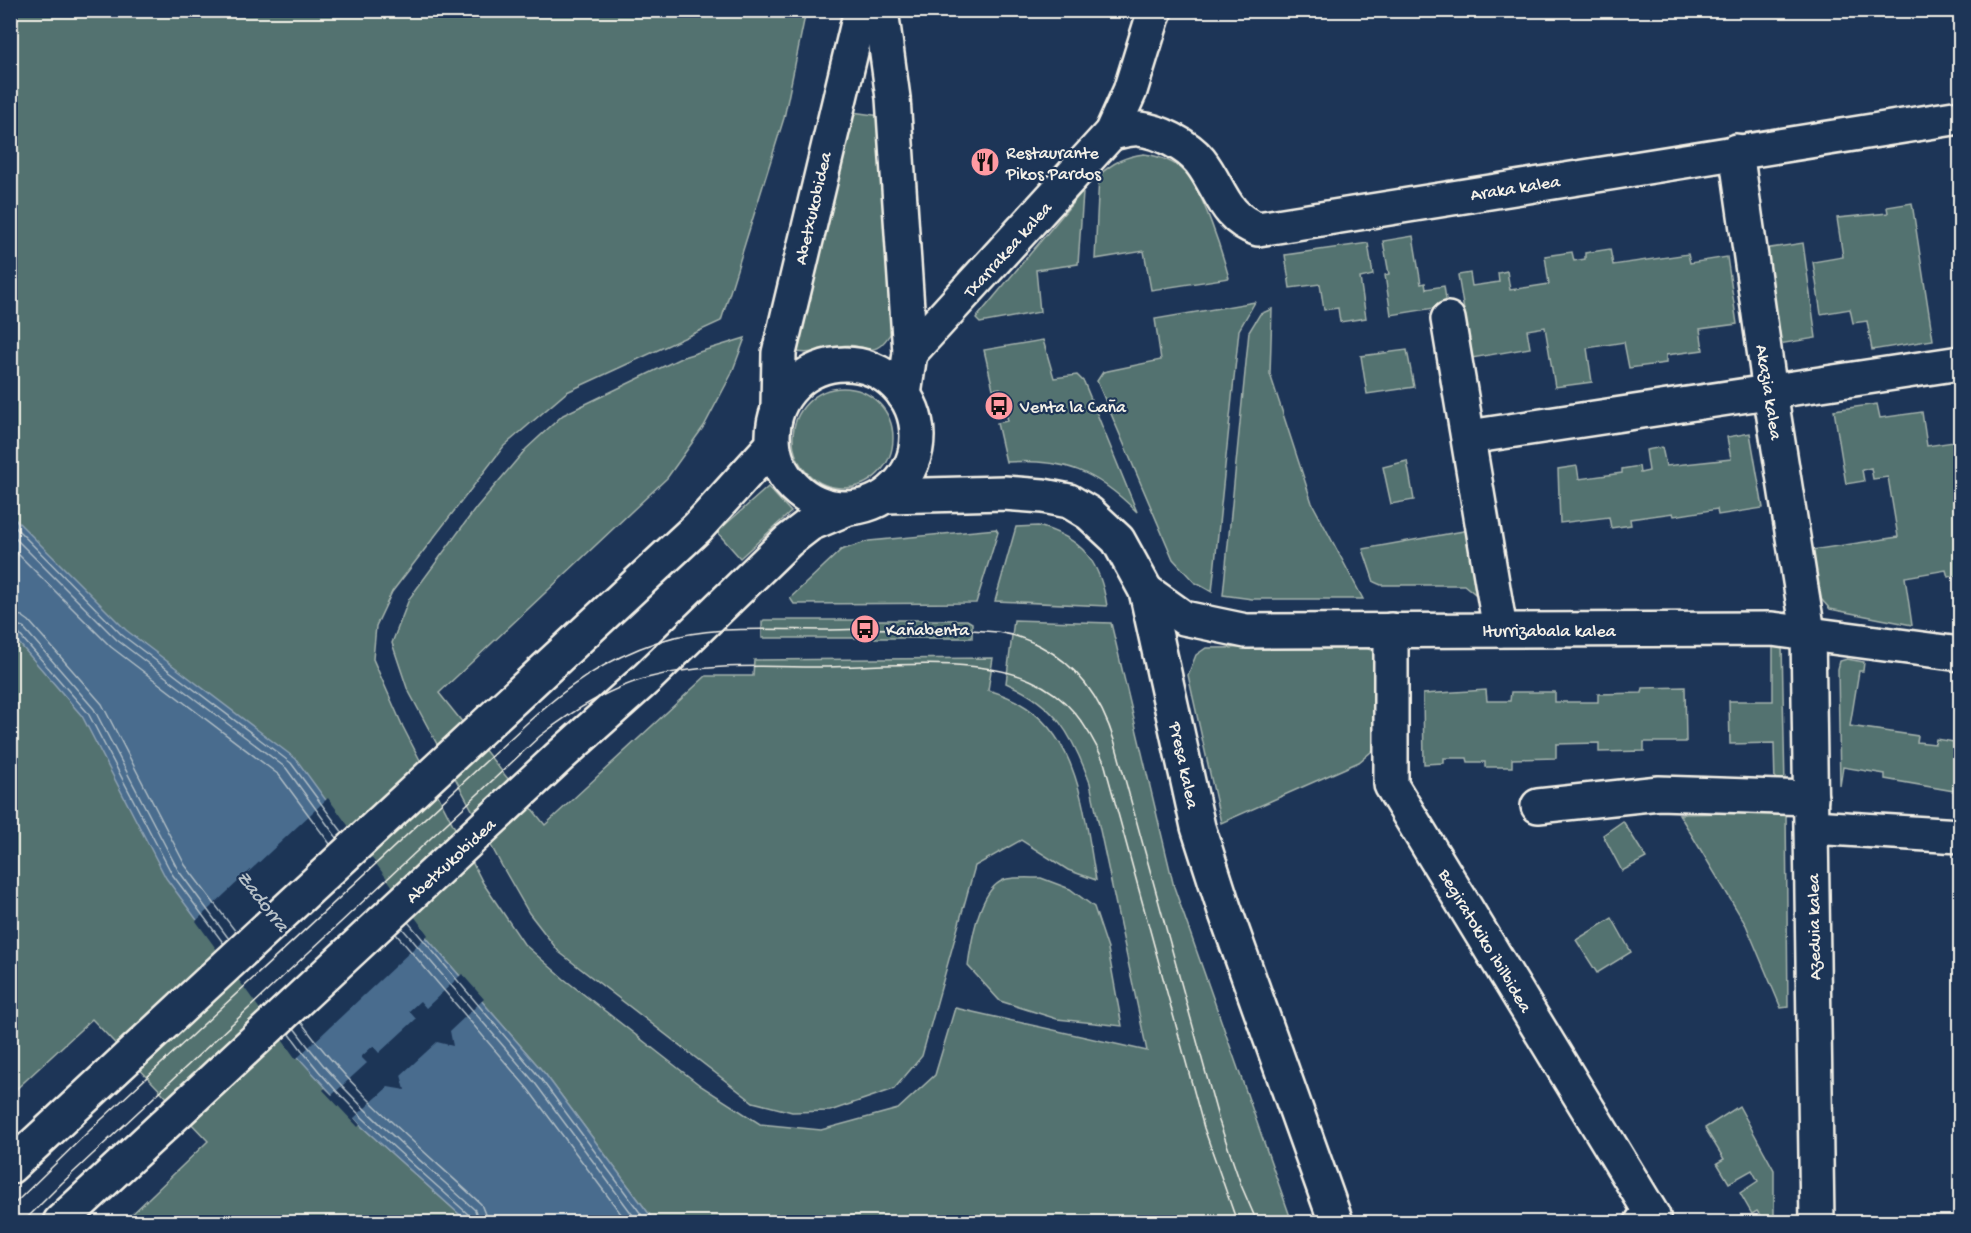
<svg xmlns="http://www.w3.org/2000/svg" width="1971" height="1233" font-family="'Gochi Hand',sans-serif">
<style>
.green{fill:#537270;stroke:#a4b2ac;stroke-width:1.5}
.water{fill:#486c8e;stroke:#8da1b2;stroke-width:1.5}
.pier{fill:#1d3557}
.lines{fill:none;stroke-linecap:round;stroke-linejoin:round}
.shore{stroke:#afbcc4;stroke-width:1.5}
.street-casing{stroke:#f4f1e8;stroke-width:38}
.secondary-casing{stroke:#f4f1e8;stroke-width:38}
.street{stroke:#1d3557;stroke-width:33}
.secondary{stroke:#1d3557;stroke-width:33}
.tram{stroke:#f4f1e8;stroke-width:1.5}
.labels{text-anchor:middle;stroke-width:4.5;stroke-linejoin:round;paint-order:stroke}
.poi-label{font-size:18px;fill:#f4f1e8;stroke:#1d3557;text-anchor:start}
.street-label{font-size:18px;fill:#f4f1e8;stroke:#1d3557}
.water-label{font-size:20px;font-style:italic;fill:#b8c2c8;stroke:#1d3557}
</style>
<rect width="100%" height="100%" fill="#1d3557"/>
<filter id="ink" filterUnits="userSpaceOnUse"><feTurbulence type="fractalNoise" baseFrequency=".0167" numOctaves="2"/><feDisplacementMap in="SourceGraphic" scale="12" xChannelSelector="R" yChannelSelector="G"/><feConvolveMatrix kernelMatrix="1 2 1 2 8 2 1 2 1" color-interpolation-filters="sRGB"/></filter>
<g filter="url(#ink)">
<g class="green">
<path d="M11,11h795l-22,107 -63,203 -154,71 -63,54 -112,146 -16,34 -3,33 30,68 80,156 41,61 40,35 137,107 59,38 61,6 77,-21 37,-34 20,-67 192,43 -57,-268c-18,-49 -34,-78 -84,-100l8,-63 97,3 63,264 118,335h-637l-109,-147 -121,-139 -100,152 35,37 108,97h-344l84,-81 -116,-122 -81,75z"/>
<path d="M852,112l29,4 14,210c-23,41 -28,14 -55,20 -16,3 -27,9 -43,6l2,-16z"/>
<path d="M1144,154c15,2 31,8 42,19 17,19 36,79 43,105l-78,12 -7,-39 -49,8 4,-84c14,-12 26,-19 45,-21z"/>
<path d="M1081,193h2l-5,71 -42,6 4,42 -60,11 -4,-4 2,-3z"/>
<path d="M1912,203l21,137 -61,10 -5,-29 -14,2 -3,-14 -29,5 -8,-52 30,-5 -6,-39 51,-5 -1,-6z"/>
<path d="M1413,236l8,48 4,-1 1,6 18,-3 3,20 -56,9 -6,-40 4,-1 -6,-33z"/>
<path d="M1368,243l5,32 -13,3 6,40 -26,4 -2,-14 -14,2 -4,-26 -30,4 -5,-33z"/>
<path d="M1803,243l13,95 -37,6 -15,-95z"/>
<path d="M1610,249l3,16 75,-11 2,9 37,-6 10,67 -37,5 3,21 -37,5v8l-37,5 -5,-26 -37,6 5,34 -37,5 -10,-60 -18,3 3,18 -58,10 -14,-83 12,-2 2,13 27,-4 -1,-9 9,-2 3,19 39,-6 -4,-28 27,-4 2,9 11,-2v-6z"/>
<path d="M1255,302l-16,28 -27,262 -18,-10 -21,-23 -76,-178 6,-9 58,-12 -6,-41z"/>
<path d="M1272,309l-2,65 42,129 51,96h-111l-29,-4 26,-263 11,-18z"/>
<path d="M745,338l-14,37 -27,51 -37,52 -228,215 106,132 161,-149h47l1,-16 239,-2 -5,32c91,25 94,112 108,190l-28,-10 -47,-30 -46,26 -53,190 -28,33 -64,22 -38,1 -39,-10 -194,-150 -30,-39 -27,-47 -95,-178 -15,-45 17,-44 67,-91 50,-59 37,-34 120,-58z"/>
<path d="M1043,340l11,38 23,-3 7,7 53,130c-42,-42 -72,-53 -131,-50l-9,-39 11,-2 -8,-33 -7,1 -9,-39z"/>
<path d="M1407,350l7,37 -47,7 -6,-38z"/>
<circle cx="843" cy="438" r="50"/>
<path d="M1877,404l3,14 42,-6 5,34 33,-5v134l-12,2 -2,-7 -41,7 7,48 -82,-16 -9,-10 -10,-49 87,-13 -10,-60 -15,2 -2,-11 -9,2 2,11 -18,3 -12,-74z"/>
<path d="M1750,433l13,75 -45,7 -1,-6 -43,7 -1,-3 -43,6 1,6 -20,3 -2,-11 -49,6 -2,-54 19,-3 2,13 43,-6v-4l17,-3 1,7 9,-2 -3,-21 16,-3 4,19 65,-7 -4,-22z"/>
<path d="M1407,461l7,39 -23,4 -8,-37z"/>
<path d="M768,487l23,25 -51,46 -23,-26z"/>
<path d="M1038,526c44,12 62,35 69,80l-112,-5 21,-74z"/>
<path d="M996,529l2,3 -22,71 -182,1 -4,-6 51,-48 28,-9z"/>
<path d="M1475,529l4,68 -15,-12h-83l-7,-3 -11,-33z"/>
<path d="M764,620h203l5,3v15h-210v-16z"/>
<path d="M1773,645h9l3,142 -10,-1 -1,-43 -44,1 -1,-43h44z"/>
<path d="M1365,647l13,7 6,87 -25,21 -138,61 -33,-148 8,-20 10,-7z"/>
<path d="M1847,659l17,3 -1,9h-4l-9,55 68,10 -1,6 18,2 1,-5 24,4v49l-75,-13v-5l-42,-7 -3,19 -2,-117 2,-8z"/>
<path d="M1685,687l1,55h-42v9l-45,1v-9l-43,1v14l-44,1v8h-27v-5h-17l-1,-4h-23v5l-20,1 -1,-70 63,-4 1,11h23l1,-9h44v10h43v-8l44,-1 1,-5z"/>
<path d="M1786,812l2,195 -7,1 -35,-83 -67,-111z"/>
<path d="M1623,821l23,37 -24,13 -19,-36z"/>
<path d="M1041,878l29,11 24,18 14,42 14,77 -65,-7 -57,-18 -32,-35c3,-24 11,-81 39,-87 11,-2 23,-1 34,-1z"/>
<path d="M1612,918l19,34 -34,21 -21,-33z"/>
<path d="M1739,1106l35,64v47l-9,5 -8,-11 -5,3 -12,-21 18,-12 -6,-11 -23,13 -12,-20 7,-4 -19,-31z"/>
</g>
<path class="water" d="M10,514l116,116 170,129 129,177 121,139 109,147h-187l-108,-97 -62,-68 -132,-179 -84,-162 -71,-82z"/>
<g class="pier">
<path d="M328,798l100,137 -132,124 -100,-138z"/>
<path d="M462,974l22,25 -34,32 3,15 -16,-4 -36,33 4,15 -17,-3 -34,31 6,7 -2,2 -35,-37 2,-2 7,7 35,-32 -6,-6 12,-11 6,7 37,-34 -7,-8 11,-10 6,7z"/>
</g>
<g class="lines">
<g class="shore">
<path d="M10,522l112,113 169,128 52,70"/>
<path d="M10,533l107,107 169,128 51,70"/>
<path d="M10,546l101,101 168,128 51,69"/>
<path d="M10,614l12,2 7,5 73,83 83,161 51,67"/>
<path d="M10,623l13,4 71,82 84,161 51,69"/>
<path d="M10,630l7,2 71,81 84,161 52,70"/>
<path d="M408,922l133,157 106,143"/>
<path d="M402,928l133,155 103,139"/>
<path d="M396,934l132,155 99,133"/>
<path d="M301,1022c51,70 117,123 180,182l7,18"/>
<path d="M294,1028c51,71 118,124 181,182l4,12"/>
<path d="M289,1033c50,71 117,124 180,182l2,7"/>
</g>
<g class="street-casing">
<g id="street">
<path d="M1111,133c8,-1 19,-5 28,-4 20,2 48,16 61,32 21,27 23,56 58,68l702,-112"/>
<path d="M1736,151l34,241 38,240 9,590"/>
<path d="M1448,319l52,311"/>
<path d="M910,353l201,-220 19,-42 25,-81"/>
<path d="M1469,437l491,-74"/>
<path d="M887,496l117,-3 39,3 26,5 20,12 29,27 28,51 52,236 26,81 112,314"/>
<path d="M1146,591l38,27 62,13 526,-2 188,25"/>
<path d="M1391,630v155l262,431 -11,6"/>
<path d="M1538,806l121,-13 152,5"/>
<path d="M1812,827l148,9"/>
</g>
</g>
<g class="secondary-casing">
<g id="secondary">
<path d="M881,10l12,88 17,255 -6,42"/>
<circle cx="845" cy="436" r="72"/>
<path d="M778,407l1,-54 82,-343"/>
<path d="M10,1167l688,-640 75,-83"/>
<path d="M60,1222l500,-466 87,-78 141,-137 22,-17 36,-15"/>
</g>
</g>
<use href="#street" class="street"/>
<use href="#secondary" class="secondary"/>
<g class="tram">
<path d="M10,1208l78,-76 439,-409c39,-36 79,-64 130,-81 54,-18 116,-12 172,-12 55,-1 112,-4 168,2 14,2 29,7 43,14 40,20 62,55 75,97l104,378 22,64 16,37"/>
<path d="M23,1222l39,-39 478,-447c32,-25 67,-47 107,-58 58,-16 121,-11 181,-11 59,-1 148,-11 202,13 38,16 58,46 74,82l100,366 33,94"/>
</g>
</g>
</g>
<defs>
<g id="restaurant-disc" transform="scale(1.5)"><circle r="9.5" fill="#ff9aa2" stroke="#1d3557"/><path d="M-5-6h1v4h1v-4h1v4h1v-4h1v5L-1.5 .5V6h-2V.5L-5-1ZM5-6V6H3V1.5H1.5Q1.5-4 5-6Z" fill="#111"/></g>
<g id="bus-disc" transform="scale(1.5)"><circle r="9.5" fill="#ff9aa2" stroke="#1d3557"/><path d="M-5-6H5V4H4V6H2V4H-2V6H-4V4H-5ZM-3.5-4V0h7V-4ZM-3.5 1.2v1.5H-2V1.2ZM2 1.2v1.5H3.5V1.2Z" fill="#111"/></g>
</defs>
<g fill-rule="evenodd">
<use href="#restaurant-disc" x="985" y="162"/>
<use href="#bus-disc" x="999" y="406"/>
<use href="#bus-disc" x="865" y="629"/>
</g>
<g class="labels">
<g class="poi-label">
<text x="1006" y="158">Restaurante<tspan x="1006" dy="21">Pikos Pardos</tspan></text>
<text x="1020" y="412">Venta la Caña</text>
<text x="886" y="635">Kañabenta</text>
</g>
<g class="street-label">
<text transform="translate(1515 187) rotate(-9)" y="6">Araka kalea</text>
<text transform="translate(812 208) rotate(-77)" y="6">Abetxukobidea</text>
<text transform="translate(1007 249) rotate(-48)" y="6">Txarrakea kalea</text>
<text transform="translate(1770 392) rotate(81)" y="6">Akazia kalea</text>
<text x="1549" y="636">Iturrizabala kalea</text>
<text transform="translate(1185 765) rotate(78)" y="6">Presa kalea</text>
<text transform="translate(450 860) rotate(-43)" y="6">Abetxukobidea</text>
<text transform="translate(1813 927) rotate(-91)" y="6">Azeduia kalea</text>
<text transform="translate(1486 940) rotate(59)" y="6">Begiratokiko ibilbidea</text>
</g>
<g class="water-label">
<text transform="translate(264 900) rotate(52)" y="7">Zadorra</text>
</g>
</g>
<rect width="1971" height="1233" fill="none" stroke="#1d3557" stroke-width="36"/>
<rect x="18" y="18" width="1935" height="1197" fill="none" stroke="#f4f1e8" stroke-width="2" filter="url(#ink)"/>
</svg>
